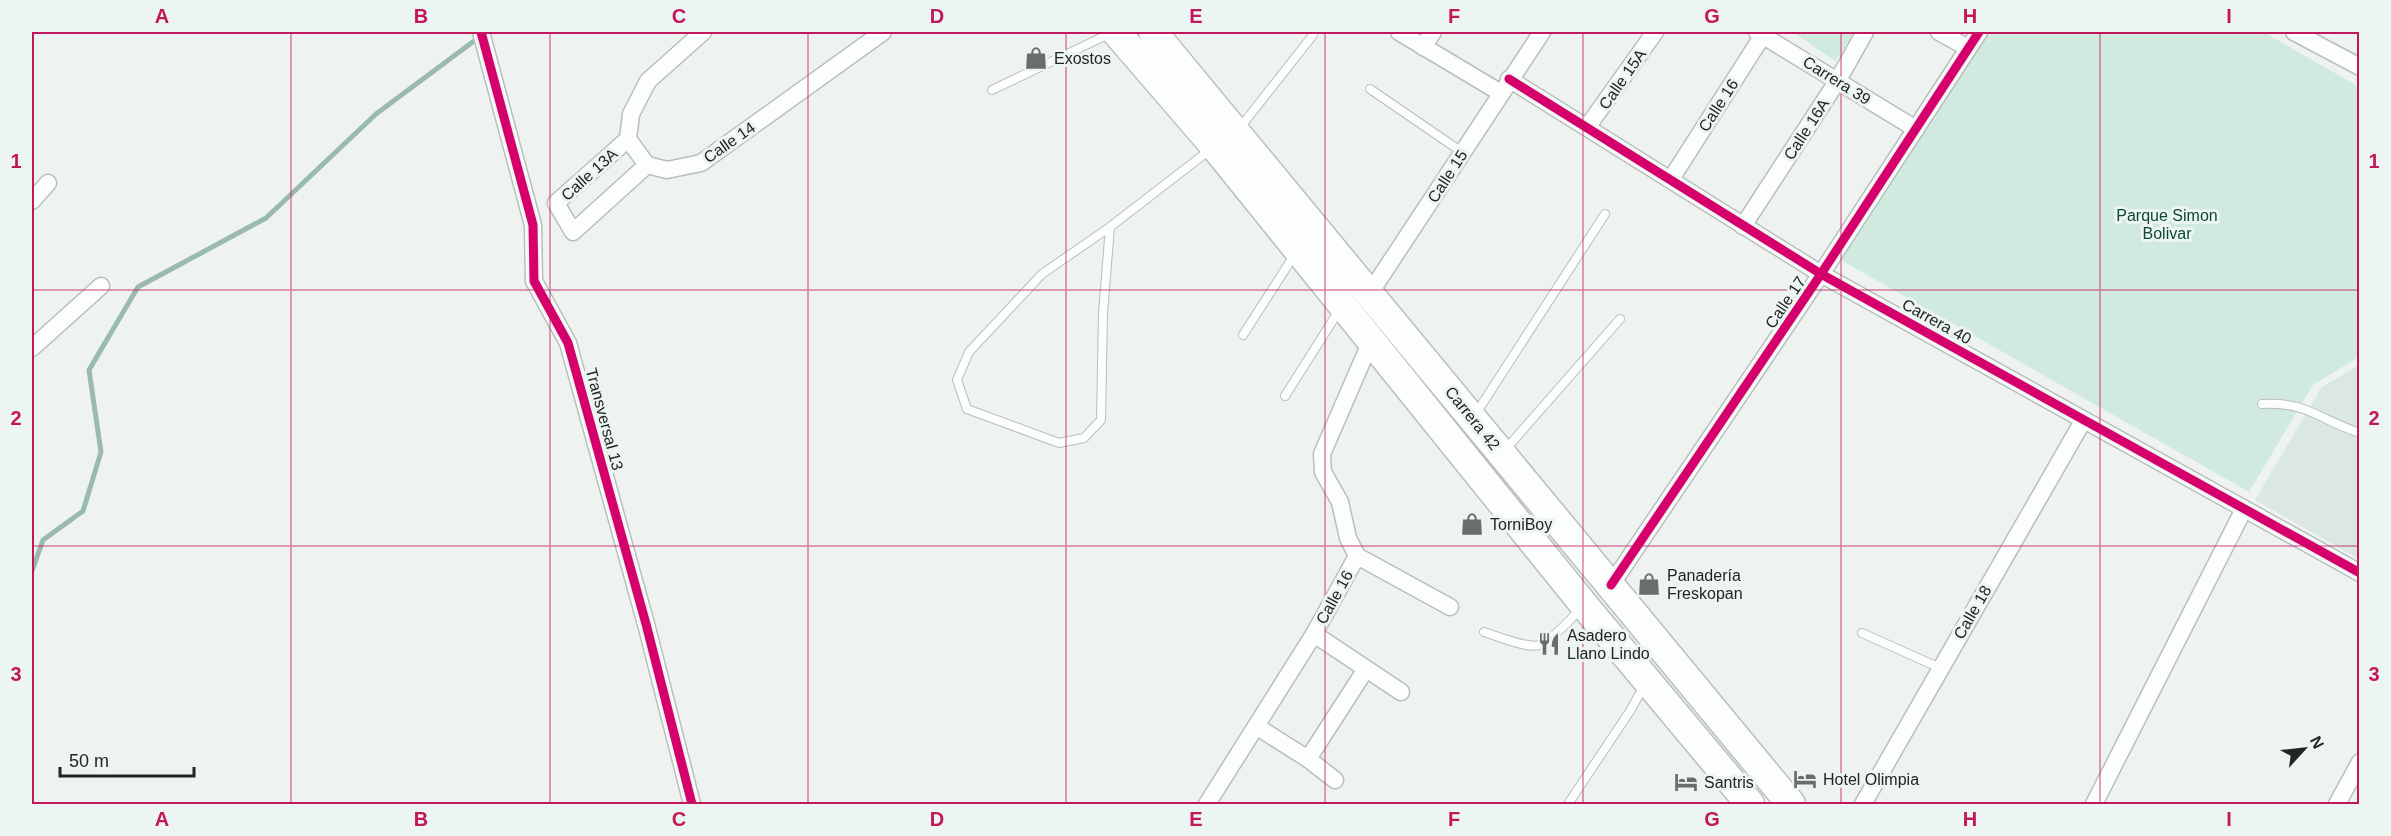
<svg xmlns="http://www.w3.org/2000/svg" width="2391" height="836" font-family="Helvetica,sans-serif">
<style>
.built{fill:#dae7e2}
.green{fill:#d0eae0}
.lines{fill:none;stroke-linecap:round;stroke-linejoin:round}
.stream{stroke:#9bbaae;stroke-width:5}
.lane-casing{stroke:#babebc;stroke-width:10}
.street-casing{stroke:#babebc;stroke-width:19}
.highway-casing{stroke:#babebc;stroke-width:31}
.lane{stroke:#fcfdfd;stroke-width:8}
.street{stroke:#fcfdfd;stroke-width:16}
.highway{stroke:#fcfdfd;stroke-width:28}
.cycleway-casing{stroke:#ecf5f1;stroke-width:13}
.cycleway{stroke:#d6006c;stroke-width:9}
.grid{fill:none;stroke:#c2185b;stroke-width:1.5;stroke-opacity:0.55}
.labels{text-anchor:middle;stroke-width:6;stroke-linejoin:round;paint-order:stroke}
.poi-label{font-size:16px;fill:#212523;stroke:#ecf5f1;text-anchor:start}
.street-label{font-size:16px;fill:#212523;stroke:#ecf5f1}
.park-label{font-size:16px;fill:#0c4838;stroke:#ecf5f1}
.neatline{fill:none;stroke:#c2185b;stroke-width:2}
.grid-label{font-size:20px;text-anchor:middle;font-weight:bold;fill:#c2185b}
</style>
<rect width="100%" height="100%" fill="#eef3f1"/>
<path class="built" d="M2359,365v194l-104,-59 67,-113z"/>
<g class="green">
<path d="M1793,32h63l-21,29z"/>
<path d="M1989,32h275l95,55v270l-46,28 -64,107 -410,-233z"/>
</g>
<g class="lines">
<path class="stream" d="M32,571l11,-31 40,-29 18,-59 -12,-82 49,-83 128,-69 110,-104 102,-76"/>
<g class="lane-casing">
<g id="lane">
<path d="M1370,89l92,63"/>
<path d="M992,90l121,-58"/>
<path d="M1239,129l74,-94"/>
<path d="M1110,227l-7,86 -2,107 -17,18 -25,5 -92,-34 -10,-29 12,-28 73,-78 68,-47 101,-78"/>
<path d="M1243,335l52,-81"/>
<path d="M1285,396l55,-87"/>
<path d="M2262,404c44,-3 60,17 98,29"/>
<path d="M1475,415l130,-201"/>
<path d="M1505,450l115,-131"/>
<path d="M1484,632c13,4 44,17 55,13 12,-4 34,-28 43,-38"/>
<path d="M1862,633l78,35"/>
<path d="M1568,804l62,-93 14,-25"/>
</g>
</g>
<g class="street-casing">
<g id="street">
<path d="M481,32l52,193 1,56 34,62 78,281 46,180"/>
<path d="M703,32l-55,49 -17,33 -3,25 -72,64 17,29 74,-67 20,5 34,-7 182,-131"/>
<path d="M1399,32l102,61"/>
<path d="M1757,32l159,97"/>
<path d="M1939,32l29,16"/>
<path d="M2294,32l66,35"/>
<path d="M1423,47l10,-15"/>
<path d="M1509,79l312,195 539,299"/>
<path d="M1588,126l67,-94"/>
<path d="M628,139l19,26"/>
<path d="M1671,179l94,-147"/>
<path d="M32,201l16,-18"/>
<path d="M1743,226l95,-146 27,-48"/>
<path d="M1366,299l176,-267"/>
<path d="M32,348l69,-62"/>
<path d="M1357,556l-9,-18 -8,-36 -17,-30 -1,-18 49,-113"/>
<path d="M1357,556l93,51"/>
<path d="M1611,585l210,-311 158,-242"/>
<path d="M1314,634l87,58"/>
<path d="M1256,726l52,33 27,21"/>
<path d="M1308,759l58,-90"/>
<path d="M1207,804l107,-170 43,-78"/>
<path d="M1863,804l220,-383"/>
<path d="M2094,804l150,-295"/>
<path d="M2337,804l23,-42"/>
</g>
</g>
<g class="highway-casing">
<g id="highway">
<path d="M1116,32l99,115 369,458 166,199"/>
<path d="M1153,32l638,772"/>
</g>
</g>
<use href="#lane" class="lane"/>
<use href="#street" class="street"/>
<use href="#highway" class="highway"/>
<g class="cycleway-casing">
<g id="cycleway">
<path d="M481,32l52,193 1,56 34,62 78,281 46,180"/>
<path d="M1509,79l312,195 539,299"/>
<path d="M1611,585l210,-311 158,-242"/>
</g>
</g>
<use href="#cycleway" class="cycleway"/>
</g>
<path class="grid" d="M291,32v772M550,32v772M808,32v772M1066,32v772M1325,32v772M1583,32v772M1841,32v772M2100,32v772M32,290h2328M32,546h2328"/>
<defs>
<g id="shop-bare" transform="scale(1.8)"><path d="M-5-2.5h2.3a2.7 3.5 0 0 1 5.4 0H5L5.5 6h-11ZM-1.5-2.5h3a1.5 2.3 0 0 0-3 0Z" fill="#696d6b" stroke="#ecf5f1" stroke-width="2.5" paint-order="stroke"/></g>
<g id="restaurant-bare" transform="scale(1.8)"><path d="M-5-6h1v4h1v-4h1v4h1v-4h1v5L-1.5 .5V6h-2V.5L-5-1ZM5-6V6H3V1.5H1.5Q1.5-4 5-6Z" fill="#696d6b" stroke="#ecf5f1" stroke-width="2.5" paint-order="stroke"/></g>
<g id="hotel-bare" transform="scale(1.8)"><path d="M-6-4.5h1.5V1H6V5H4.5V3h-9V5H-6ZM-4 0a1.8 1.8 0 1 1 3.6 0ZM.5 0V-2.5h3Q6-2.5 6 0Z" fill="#696d6b" stroke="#ecf5f1" stroke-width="2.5" paint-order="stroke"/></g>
</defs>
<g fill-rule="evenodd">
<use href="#shop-bare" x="1036" y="58"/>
<use href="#shop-bare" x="1472" y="524"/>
<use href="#shop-bare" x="1649" y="584"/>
<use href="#restaurant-bare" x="1549" y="644"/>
<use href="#hotel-bare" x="1805" y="779"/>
<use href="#hotel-bare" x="1686" y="782"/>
</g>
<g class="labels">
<g class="poi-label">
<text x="1054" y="64">Exostos</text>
<text x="1490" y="530">TorniBoy</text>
<text x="1667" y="581">Panadería<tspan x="1667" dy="18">Freskopan</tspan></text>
<text x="1567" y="641">Asadero<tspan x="1567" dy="18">Llano Lindo</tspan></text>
<text x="1823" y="785">Hotel Olimpia</text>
<text x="1704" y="788">Santris</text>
</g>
<g class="street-label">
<text transform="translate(1622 79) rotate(-55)" y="6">Calle 15A</text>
<text transform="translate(1837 80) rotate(32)" y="6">Carrera 39</text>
<text transform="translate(1718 105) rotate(-57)" y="6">Calle 16</text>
<text transform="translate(1806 129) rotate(-57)" y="6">Calle 16A</text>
<text transform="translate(729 142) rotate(-35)" y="6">Calle 14</text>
<text transform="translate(589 174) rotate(-42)" y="6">Calle 13A</text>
<text transform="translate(1447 176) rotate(-57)" y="6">Calle 15</text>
<text transform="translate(1785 302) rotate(-56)" y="6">Calle 17</text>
<text transform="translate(1937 321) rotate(29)" y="6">Carrera 40</text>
<text transform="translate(1473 418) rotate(51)" y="6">Carrera 42</text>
<text transform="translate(605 419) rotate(75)" y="6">Transversal 13</text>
<text transform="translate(1334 597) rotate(-61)" y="6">Calle 16</text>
<text transform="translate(1972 612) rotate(-60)" y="6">Calle 18</text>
</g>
<g class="park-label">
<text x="2167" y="221">Parque Simon<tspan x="2167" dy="18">Bolivar</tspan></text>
</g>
</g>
<rect width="2391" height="836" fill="none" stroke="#ecf5f1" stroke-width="66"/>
<g transform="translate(2304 749) rotate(63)" stroke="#ecf5f1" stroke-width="4.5" paint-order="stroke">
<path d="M0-4.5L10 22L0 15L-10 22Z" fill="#212523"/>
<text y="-9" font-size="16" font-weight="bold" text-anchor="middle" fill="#212523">N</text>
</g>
<path d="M60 767v9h134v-9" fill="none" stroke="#212523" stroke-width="3"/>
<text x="69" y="767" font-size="18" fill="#212523" stroke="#ecf5f1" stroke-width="4.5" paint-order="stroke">50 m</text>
<rect x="33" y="33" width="2325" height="770" class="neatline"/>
<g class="grid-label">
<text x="162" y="23">A</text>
<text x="421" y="23">B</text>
<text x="679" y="23">C</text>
<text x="937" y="23">D</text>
<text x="1196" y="23">E</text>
<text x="1454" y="23">F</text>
<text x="1712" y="23">G</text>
<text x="1970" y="23">H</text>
<text x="2229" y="23">I</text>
<text x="16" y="168">1</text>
<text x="2374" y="168">1</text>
<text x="16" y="425">2</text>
<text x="2374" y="425">2</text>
<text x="16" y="681">3</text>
<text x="2374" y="681">3</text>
<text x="162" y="826">A</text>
<text x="421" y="826">B</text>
<text x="679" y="826">C</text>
<text x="937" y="826">D</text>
<text x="1196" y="826">E</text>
<text x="1454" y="826">F</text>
<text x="1712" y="826">G</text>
<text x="1970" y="826">H</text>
<text x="2229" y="826">I</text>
</g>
</svg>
